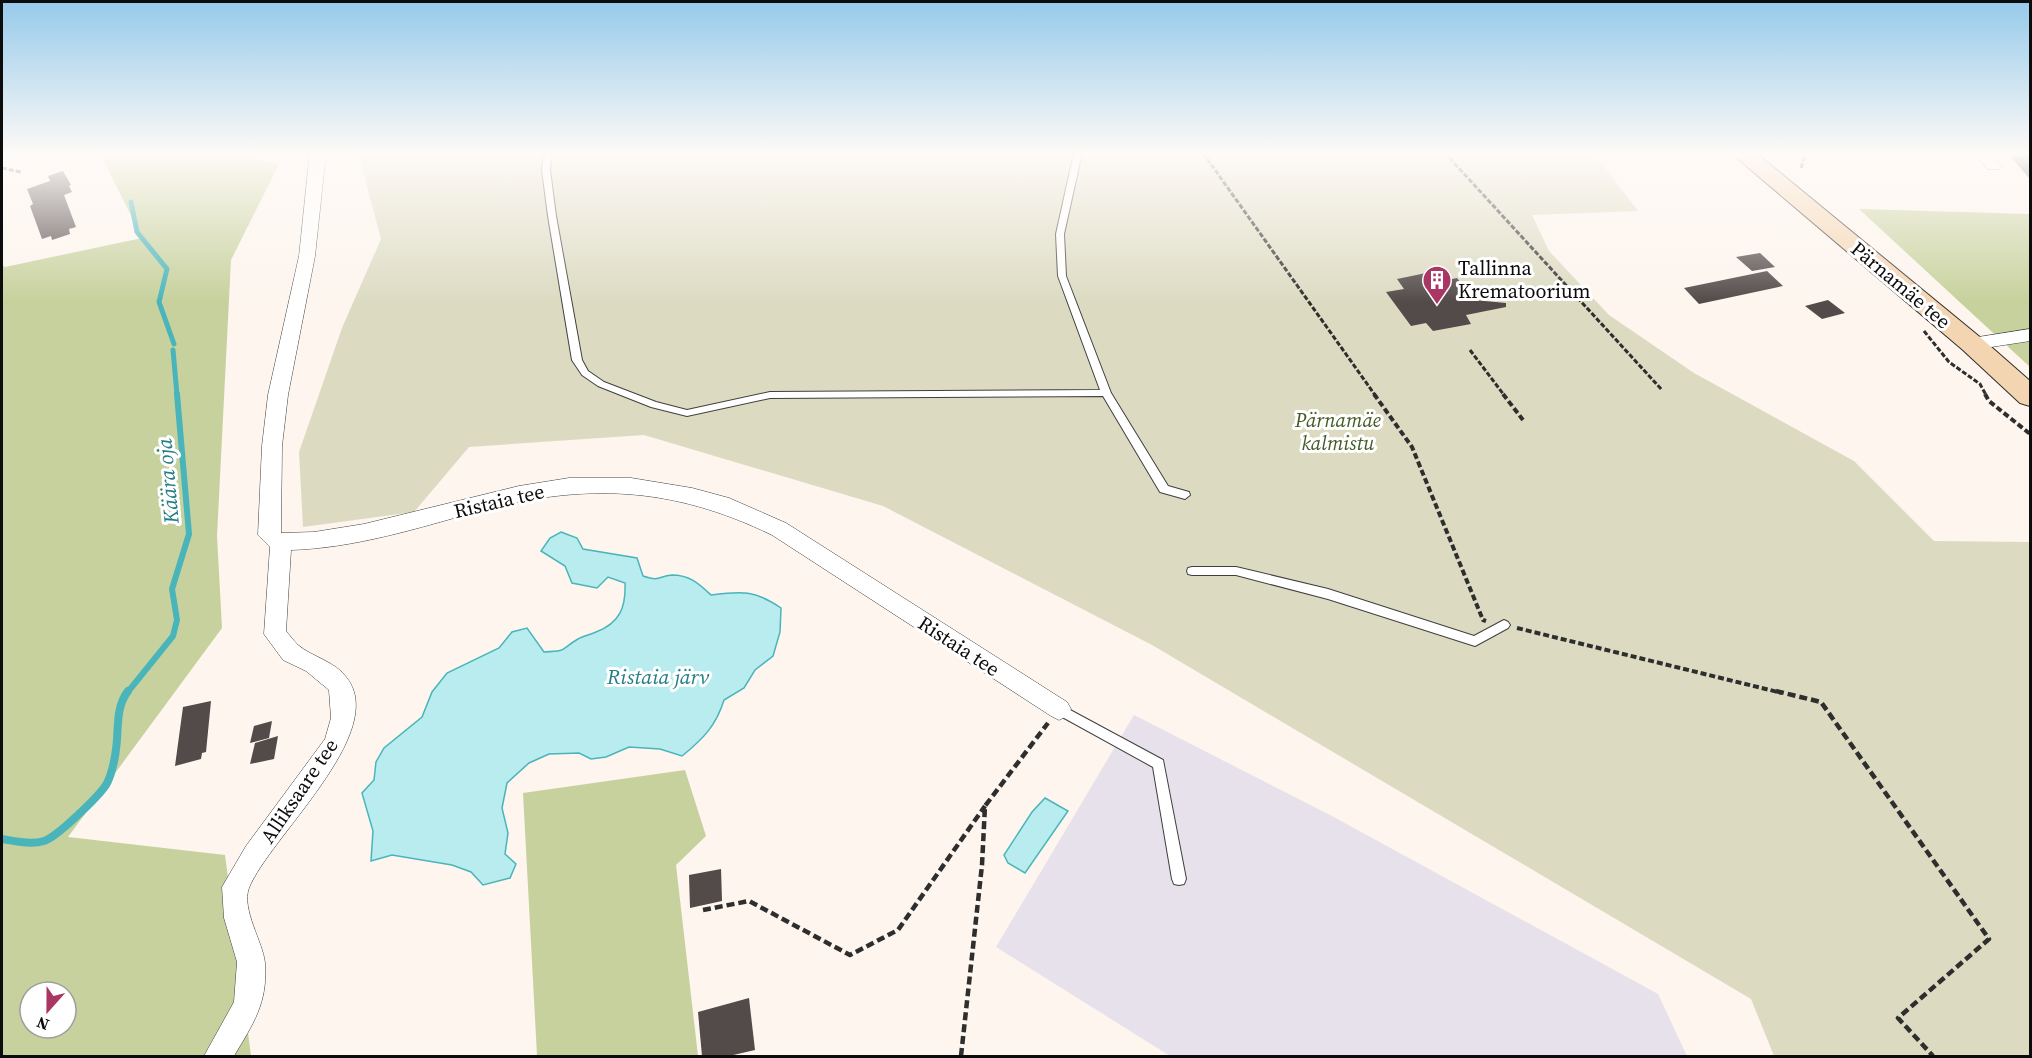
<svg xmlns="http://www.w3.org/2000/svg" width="2032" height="1058" font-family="'Source Serif 4',serif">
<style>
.industrial{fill:#e6e1ea}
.forest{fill:#c7d19d;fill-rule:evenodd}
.cemetery{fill:#dcdbc2}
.water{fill:#b9ecee;stroke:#49b5bb;stroke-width:1.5}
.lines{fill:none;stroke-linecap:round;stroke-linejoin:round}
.stream-far2{stroke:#49b5bb;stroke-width:5}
.stream-far1{stroke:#49b5bb;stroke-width:6}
.stream{stroke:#49b5bb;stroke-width:8}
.building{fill:#534a4a}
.service-casing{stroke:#3f3f3f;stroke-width:2}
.minor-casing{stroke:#3f3f3f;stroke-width:1}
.secondary-casing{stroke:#2e2e2e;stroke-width:2}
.path-far2{stroke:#2e2e2e;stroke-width:3;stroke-dasharray:5 2;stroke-linecap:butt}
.path-far1{stroke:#2e2e2e;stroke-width:4;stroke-dasharray:6 3;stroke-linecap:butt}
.path{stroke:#2e2e2e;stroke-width:4.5;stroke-dasharray:8 4;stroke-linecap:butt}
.service{fill:#fff;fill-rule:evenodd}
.minor{fill:#fff;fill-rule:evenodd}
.secondary{fill:#f4d5b1;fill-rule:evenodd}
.labels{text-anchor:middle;stroke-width:6;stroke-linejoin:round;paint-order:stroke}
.poi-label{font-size:20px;fill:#0c0c0c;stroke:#fff;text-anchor:start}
.street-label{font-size:20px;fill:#0c0c0c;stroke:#fff}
.park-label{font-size:20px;font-style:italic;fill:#435b25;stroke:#fff}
.water-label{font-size:21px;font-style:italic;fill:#257e87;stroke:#fff}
</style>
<rect width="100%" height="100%" fill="#fdf5ee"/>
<path class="industrial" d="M1134,715l196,100 328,179 29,62h-517l-174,-109z"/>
<g class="forest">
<path d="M100,153h156l3,7 20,4 -48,96 -14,276 5,92 -154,209 157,18 26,201h-249v-791l3,2 137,-29zM30,992h36v36h-36z"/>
<path d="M1859,209l171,5v153z"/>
<path d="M685,770l21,66 -30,29 22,191h-166l5,-1 -14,-262z"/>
</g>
<path class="cemetery" d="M358,153h1236l44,58 -106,4 17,36 60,64 85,58 160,88 80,80 96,1v514h-256l-23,-57 -599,-354 -269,-139 -239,-71 -175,12 -55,65 -111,15 -4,-75 43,-124 39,-89z"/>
<g class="water">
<path d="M561,532l16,6 6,11 54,9 6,18c18,6 15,0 29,-1 18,0 27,9 39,20 31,-4 44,-5 70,13l-1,24 -7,24 -18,14 -11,18 -20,12c-8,26 -21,39 -42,56l-22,-7 -31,-2 -23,10 -15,2 -12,-6 -30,1 -20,9 -22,20 -5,25 6,25 -3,21 11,10 -6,14 -27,7 -12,-13 -19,-7 -60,-10 -21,6 2,-30 -11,-38 12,-13 2,-18 8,-14 38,-31 10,-25 15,-19 52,-25 13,-16 15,-4 17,24c25,-1 15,-2 34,-13 5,-3 12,-4 18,-7 24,-9 30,-25 29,-49l-17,-6 -11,11 -25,-5 -7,-17 -24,-15 9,-13z"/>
<path d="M1045,798l23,13 -43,62 -17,-10 -4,-8 28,-43z"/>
</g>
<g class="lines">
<g class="stream-far2">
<path d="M131,202l6,30 30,37 -8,33 15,42"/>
<path d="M173,350l4,45"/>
</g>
<path class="stream-far1" d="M127,693l46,-57 4,-16 -5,-31 17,-55 -12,-140"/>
<path class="stream" d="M2,839c13,2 29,6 42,2 13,-4 54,-44 62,-56 5,-8 9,-26 10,-36 3,-19 -1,-41 12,-58"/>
</g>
<g class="building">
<path d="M2007,153h24v27z"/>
<path d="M63,171l8,14 -2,1 3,6 -8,3 12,32 -7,2 1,5 -18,6 -1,-4 -9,3 -12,-33 3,-2 -6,-15 23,-8 -2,-5z"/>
<path d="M1760,253l15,14 -23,4 -16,-14z"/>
<path d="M1767,271l16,15 -84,18 -15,-16z"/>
<path d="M1431,272l7,10 19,-4 17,22 32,3v4l-40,8 5,9 -38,7 -7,-8 -15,3 -25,-34 18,-3 -7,-10z"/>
<path d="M1828,300l17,13 -23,6 -17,-13z"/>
<path d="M211,701l-5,51 -4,1 -1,6 -26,7 8,-59z"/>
<path d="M272,721l-3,17 -19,5 4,-17z"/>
<path d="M278,736l-4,23 -24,5 5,-21z"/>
<path d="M721,869l1,32 -32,7 -1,-33z"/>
<path d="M749,998l6,52 -26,6h-27l-4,-44z"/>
</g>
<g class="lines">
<g class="service-casing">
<g id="service">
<path d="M544,153h8l-2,17 6,46 26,144 6,11 16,11 52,20 31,8 83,-18 330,-2 -42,-114 -2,-42 18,-81h8l-18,81 2,42 45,117 57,93 21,6 1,3 -5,4 -25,-7 -57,-96 -333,2 -83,18 -36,-9 -53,-21 -16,-11 -10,-15 -24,-144 -6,-46z"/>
<path d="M1192,567h44l92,22 146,47 30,-16 4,2 2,3 -2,3 -33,18 -147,-47 -92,-24h-44l-4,-1 -1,-3 1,-3z"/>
<path d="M1059,704l104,56 23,119 -2,5 -5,1 -5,-1 -2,-5 -19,-112 -98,-54 -2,-4 2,-4z"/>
</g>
</g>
<g class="minor-casing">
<g id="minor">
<path d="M310,153h16l-11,103 -27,139 -6,51 -1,87 33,-1 50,-8 155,-38 50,-8h62l61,10 37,10 57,25 281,179 4,7 -4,7 -8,4 -8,-4 -279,-181c-101,-49 -186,-52 -293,-24 -61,17 -124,37 -188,39l-5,81c4,5 8,10 12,14 14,12 37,16 49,33 42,55 -78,160 -98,210 -8,21 14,54 16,75 3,40 -12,61 -31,93h-30l30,-54 3,-40 -13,-44 -2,-31 24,-41 79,-107 6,-21 -2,-28 -23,-19 -23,-11 -19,-26 6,-87 -12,-12 4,-89 6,-51 31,-139z"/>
<path d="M1973,153h16l13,13 -2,3h-12z"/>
<path d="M2030,329v12l-58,9 -6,-2 -3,-4 3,-4 6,-2z"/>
</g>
</g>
<g class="secondary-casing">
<path id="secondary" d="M1731,153h25l225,185 49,43v25l-10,-3 -57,-53z"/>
</g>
<g class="path-far2">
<path d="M1203,153l172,242"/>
<path d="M1445,153l217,237"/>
<path d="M2,168l19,4"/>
<path d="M1801,168l5,-15"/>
<path d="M1924,331l25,31 31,22 6,11"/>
<path d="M1470,350l34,45"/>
</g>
<g class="path-far1">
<path d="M1374,394l38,53 71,173 3,1"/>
<path d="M1503,394l20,26"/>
<path d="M1985,394l4,7 41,33"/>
<path d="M1517,628l265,65"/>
</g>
<g class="path">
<path d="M1776,691l45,11 168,237 -91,79 35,38"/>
<path d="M703,910l46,-9 101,54 48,-25 87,-124"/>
<path d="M961,1056l21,-191 3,-59 63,-83"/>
</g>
<use href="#service" class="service"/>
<use href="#minor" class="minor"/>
<use href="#secondary" class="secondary"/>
</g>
<linearGradient id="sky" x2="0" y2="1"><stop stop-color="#95caea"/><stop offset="0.51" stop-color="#fefaf7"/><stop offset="1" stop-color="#fefaf7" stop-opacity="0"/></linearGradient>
<rect width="2032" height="302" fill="url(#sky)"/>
<defs>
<g id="building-pin" transform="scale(1.5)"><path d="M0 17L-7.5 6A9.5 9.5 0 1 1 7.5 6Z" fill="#aa3664" stroke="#fff"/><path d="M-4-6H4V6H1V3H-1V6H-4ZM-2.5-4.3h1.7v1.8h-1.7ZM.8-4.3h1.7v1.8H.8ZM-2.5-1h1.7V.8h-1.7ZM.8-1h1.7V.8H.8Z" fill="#fff"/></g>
</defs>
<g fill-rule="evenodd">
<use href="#building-pin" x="1437" y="280"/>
</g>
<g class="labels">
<g class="poi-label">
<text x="1458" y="275">Tallinna<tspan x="1458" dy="23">Krematoorium</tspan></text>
</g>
<g class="street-label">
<text transform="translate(1901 285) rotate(40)" y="7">Pärnamäe tee</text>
<text transform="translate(499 501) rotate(-13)" y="7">Ristaia tee</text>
<text transform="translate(959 646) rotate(33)" y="7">Ristaia tee</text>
<text transform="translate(299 791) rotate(-56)" y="7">Alliksaare tee</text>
</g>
<g class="park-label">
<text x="1338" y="427">Pärnamäe<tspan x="1338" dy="23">kalmistu</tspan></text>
</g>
<g class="water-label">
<text transform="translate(168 481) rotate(-95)" y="7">Käära oja</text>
<text x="658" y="684">Ristaia järv</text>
</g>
</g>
<rect width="2032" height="1058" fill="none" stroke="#0c0c0c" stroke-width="6"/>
<g transform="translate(48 1010) rotate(201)"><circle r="28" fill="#ffffff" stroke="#9e9e9e" stroke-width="1.5"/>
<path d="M0-4.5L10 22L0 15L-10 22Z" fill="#aa3664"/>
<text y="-9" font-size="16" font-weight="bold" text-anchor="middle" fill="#0c0c0c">N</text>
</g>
</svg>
